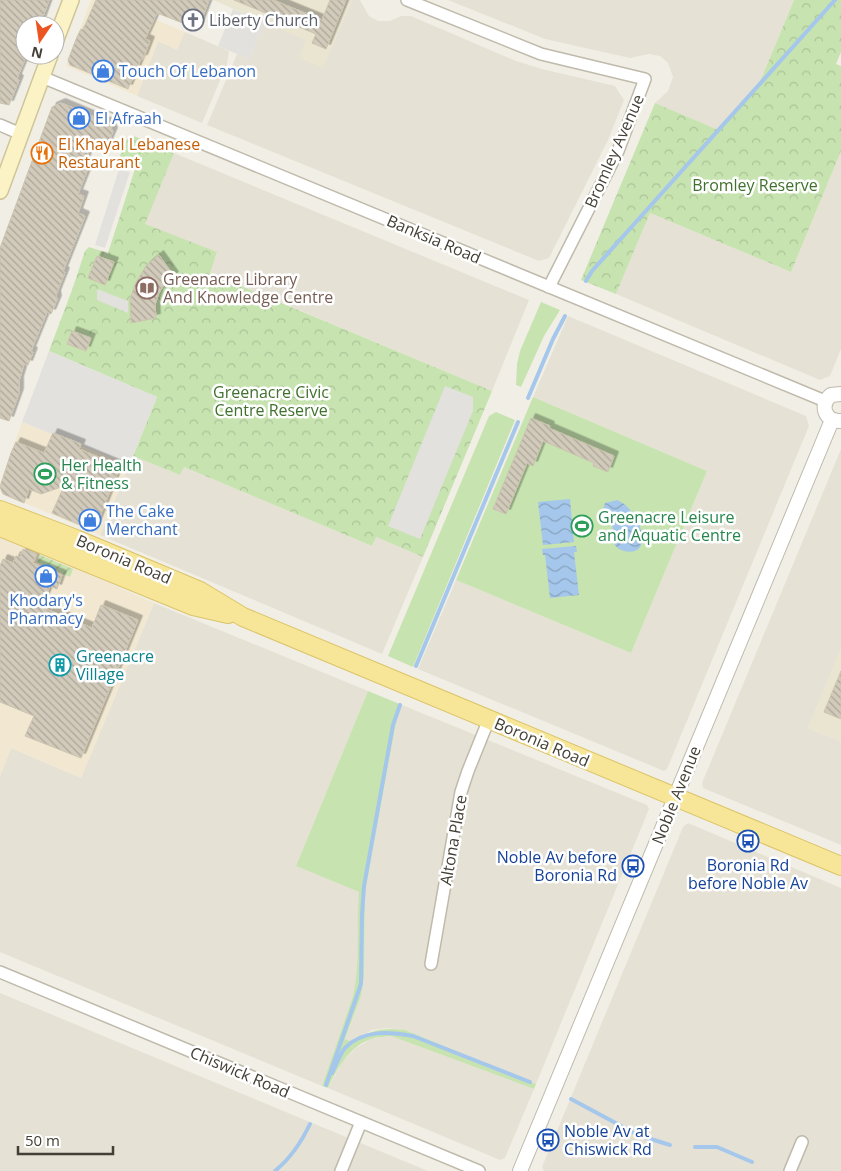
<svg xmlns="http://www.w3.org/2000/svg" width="841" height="1171" font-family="'Open Sans',sans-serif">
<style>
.residential{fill:#e5e1d4}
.commercial{fill:#f2e8d1}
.education{fill:#eae5d0}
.grass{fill:#c7e3b0}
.park{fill:url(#park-crowns)}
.garden{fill:url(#garden-furrows)}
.parking{fill:#e2e1dd}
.water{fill:url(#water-waves)}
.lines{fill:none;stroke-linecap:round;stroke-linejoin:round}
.stream{stroke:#a5c7eb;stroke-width:4}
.building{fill:url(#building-back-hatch);stroke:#ccc4af;filter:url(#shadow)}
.minor-casing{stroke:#bfbaab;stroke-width:14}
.tertiary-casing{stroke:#bfbaab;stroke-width:16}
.secondary-casing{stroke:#cfc597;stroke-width:18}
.primary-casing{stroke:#dbc469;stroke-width:20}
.minor{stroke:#fff;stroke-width:11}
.tertiary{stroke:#fff;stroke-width:14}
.secondary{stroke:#fbf3c6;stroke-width:15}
.primary{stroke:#f7e598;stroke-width:18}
.labels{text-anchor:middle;stroke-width:5;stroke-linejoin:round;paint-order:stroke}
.worship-label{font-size:16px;fill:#5b616d;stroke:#fff;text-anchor:start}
.shop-label{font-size:16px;fill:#366cbe;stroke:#fff;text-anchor:start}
.food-label{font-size:16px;fill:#c56008;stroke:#fff;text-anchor:start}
.street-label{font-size:16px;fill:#433f35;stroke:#fff}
.park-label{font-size:16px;fill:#40712d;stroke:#fff}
.education-label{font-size:16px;fill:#785e54;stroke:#fff;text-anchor:start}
.leisure-label{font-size:16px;fill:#27864d;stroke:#fff;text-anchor:start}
.culture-label{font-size:16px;fill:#0d838f;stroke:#fff;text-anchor:start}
.transit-label{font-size:16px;fill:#164399;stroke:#fff;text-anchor:end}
</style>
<defs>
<pattern id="park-crowns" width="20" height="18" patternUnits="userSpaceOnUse" patternTransform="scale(1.25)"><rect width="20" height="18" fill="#c7e3b0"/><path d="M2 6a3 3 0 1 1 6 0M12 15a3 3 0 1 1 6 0" fill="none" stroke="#acc498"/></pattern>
<pattern id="garden-furrows" width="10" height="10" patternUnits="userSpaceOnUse" patternTransform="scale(1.25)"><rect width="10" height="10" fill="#c7e3b0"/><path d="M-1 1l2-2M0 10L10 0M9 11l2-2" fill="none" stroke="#acc498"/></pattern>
<pattern id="water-waves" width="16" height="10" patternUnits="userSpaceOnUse" patternTransform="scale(1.25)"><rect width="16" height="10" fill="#a5c7eb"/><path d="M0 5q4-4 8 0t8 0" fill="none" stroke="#88a3bf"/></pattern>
<pattern id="building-back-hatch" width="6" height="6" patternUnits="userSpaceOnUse" patternTransform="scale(1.25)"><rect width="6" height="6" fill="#d2cbbb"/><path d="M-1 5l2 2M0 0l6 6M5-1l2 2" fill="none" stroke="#aca699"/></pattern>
<filter id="shadow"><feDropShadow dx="4.5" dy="-4.5" stdDeviation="0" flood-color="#0004"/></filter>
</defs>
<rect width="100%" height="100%" fill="#f1efe5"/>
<g class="residential">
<path d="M352,0h8l9,16 9,5h12l11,-5h10l105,45 26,8 73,17 9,14 -16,40 -59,118 -10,3 -332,-136 30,-71 12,5 16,-37 42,18 16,27z"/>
<path d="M448,0h346l-35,84 -42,46 -62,-27 13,-12 5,-14 -5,-14 -8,-7 -11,-2 -19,4 -85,-19z"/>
<path d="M185,32l44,19 -2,13 -25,59 -65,-27 21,-55 19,8z"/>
<path d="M841,151v198l-11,27 -10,4 -204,-86 34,-81 141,59z"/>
<path d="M174,153l355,147 -37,91 -283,-119 8,-19 -73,-29z"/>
<path d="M568,316l238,100 3,10 -142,343 -3,2 -246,-102 38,-89 175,73 76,-182 -174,-74z"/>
<path d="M841,449v200l-33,79 33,13v104l-138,-57 -1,-5z"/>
<path d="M133,456l47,19 4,-8 188,79 4,-9 47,20 -41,97 -282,-119z"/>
<path d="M154,603l214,88 -72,175 63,26 -1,74 -2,15 -3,15 -31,90 -322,-134v-176l11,-28 70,30z"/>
<path d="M402,705l245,100 2,4 -113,275 -131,-54 -18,-2 -15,2 -21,12 -6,-2 16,-44 3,-19 1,-84 32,-176z"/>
<path d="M688,823l153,65v283h-297l-2,-4 141,-340z"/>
<path d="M0,993l428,178h-428z"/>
<path d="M391,1036l143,53 -29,69 -5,2 -172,-72 15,-27 13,-13 15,-9z"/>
</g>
<g class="commercial">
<path d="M91,0h18l76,32 -8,18 -19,-9 -21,55 -71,-30z"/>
<path d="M22,422l107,43 -29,70 -97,-41 -3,-11z"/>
<path d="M0,536l22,8 -1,2 12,3 121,54 -73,175 -70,-30 -11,28z"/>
</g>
<g class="education">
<path d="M213,0h139l-29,68 -24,-10 7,-18z"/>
<path d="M841,649v92l-33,-13z"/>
</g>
<g class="grass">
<path d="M541,302l19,8 -16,26 -23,51 -5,-2 1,-21 3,-13z"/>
<path d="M533,397l174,74 -76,182 -175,-73z"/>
<path d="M496,412l19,8 -102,247 -25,-11 101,-240z"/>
<path d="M368,691l34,14 -5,12 -32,176 -1,84 -3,19 -16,43 6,3c22,-12 29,-15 54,-12l131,54 -2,5 -143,-53c-7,1 -14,1 -20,3 -22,8 -34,30 -43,49l-6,-2 31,-90c8,-35 3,-69 6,-104l-63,-26z"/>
</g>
<g class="park">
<path d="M794,0h47v52l-5,12 5,2v85l-50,121 -141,-59 -34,81 -35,-14 74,-177 63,27 41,-46z"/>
<path d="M134,136l40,17 -29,71 72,28 -7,21 282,118 -69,166 -47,-20 -4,9 -188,-79 -4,8 -47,-19 24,-59 -108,-46 23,-61 13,-39 4,-4 19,6 27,-84 -18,-6 10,-24z"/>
</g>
<path class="garden" d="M40,555l33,14 -3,8 -33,-15z"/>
<g class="parking">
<path d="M233,9l32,13 -16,37 -31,-13z"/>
<path d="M119,169l11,3 -25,76 -10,-3z"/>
<path d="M97,289l31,12v12l-31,-13z"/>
<path d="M49,351l108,46 -28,68 -107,-43z"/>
<path d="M445,386l28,11v14l-53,128 -32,-13z"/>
</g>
<g class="water">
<path d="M570,499l4,43 -31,3 -5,-43z"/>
<path d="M617,500c24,10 39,58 7,51 -4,-1 -7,-3 -9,-6 -4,-6 -1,-13 -3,-20l-6,-4 -4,-8 3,-10z"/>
<path d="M576,546l1,6h-3l5,43 -29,3 -5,-43h-2l-1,-6z"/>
</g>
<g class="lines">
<g class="stream">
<path d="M586,281l6,-10 243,-271"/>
<path d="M528,398l25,-59 12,-23"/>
<path d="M416,666l102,-244"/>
<path d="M332,1073c4,-8 8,-19 13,-25 18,-19 46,-16 68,-12l117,46"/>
<path d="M326,1085l35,-101 1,-69 2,-29 29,-161 7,-20"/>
<path d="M571,1099l67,36 32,10"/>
<path d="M695,1147h22l35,15"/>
<path d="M275,1171c16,-13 26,-28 35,-47"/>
</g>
</g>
<g class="building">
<path d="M0,0h49l-9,25h-15v34l-8,19 2,2 -10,25 -9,-2z"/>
<path d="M96,0h113l-11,29 -41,-16 -12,26 5,2 -7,18h-2l-13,30 -58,-24 -2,-5 9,-23 4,-8 2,1z"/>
<path d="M234,0h39l49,20 8,-20h16l-20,49 -14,-6 4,-9z"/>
<path d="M61,103l48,20 4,9 -7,16 -13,-5 -9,21 5,2 -11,28 6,2 -6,17 7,3 -22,55 2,1 -9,23 1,5 -6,14 -4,-2 -16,39 2,1 -5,13 -4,-1 -5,17v12l-10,28 -9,-3v-170l52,-141z"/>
<path d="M159,255l15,21 -9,7 -6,10 -4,12 1,13 -25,5 -1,-23 5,-16 11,-18z"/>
<path d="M97,256l17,6 -9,23 -17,-7z"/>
<path d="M72,331l19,7 -5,13 -19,-7z"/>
<path d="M531,418l19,8 -1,2 65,28 -6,16 -15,-6 1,-3 -51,-22 -10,25 -6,-3 -21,51 -13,-5z"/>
<path d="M53,433l28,11 -2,5 41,17 -26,65 -42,-18 12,-27 -23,8 -12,-5 -5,14 -21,-9 -3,-7 11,-34 5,-11 28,11z"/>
<path d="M23,549l14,5 -4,9 29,12 -5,14 -7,-3 -9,21 51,21 9,-23 37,15 -57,138 -56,-22 9,-20 -34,-14v-136l3,-7 10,4 3,-7 4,1z"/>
<path d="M841,671v48l-17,-7z"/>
</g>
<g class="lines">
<g class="minor-casing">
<g id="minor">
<path d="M407,0l134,54 104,25 -27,72 -69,136"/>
<path d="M42,77l783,324"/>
<path d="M0,125l21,9"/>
<path d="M431,964l30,-172 7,-21 21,-52"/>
<path d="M0,972l479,199"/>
<path d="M341,1171l20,-49"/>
<path d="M790,1171l12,-29"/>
</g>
</g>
<g class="tertiary-casing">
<g id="tertiary">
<path d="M840,421c-15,0 -21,-16 -9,-26l10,-1"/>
<path d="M520,1171l312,-751"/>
</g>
</g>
<g class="secondary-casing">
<g id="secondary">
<path d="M55,42l16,-42"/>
<path d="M0,191l50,-136"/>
</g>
</g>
<g class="primary-casing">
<g id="primary">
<path d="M0,510l76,29 124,52 43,26 598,249"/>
<path d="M0,527l193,79 35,8"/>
</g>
</g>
<use href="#minor" class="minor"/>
<use href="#tertiary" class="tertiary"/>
<use href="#secondary" class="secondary"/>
<use href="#primary" class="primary"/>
</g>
<defs>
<g id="church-ring" transform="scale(1.125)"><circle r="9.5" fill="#fff" stroke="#6b7280" stroke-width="1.5"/><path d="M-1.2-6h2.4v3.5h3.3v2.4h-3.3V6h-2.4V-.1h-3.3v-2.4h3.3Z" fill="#6b7280"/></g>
<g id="shop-ring" transform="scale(1.125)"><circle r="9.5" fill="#fff" stroke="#3f7fe0" stroke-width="1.5"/><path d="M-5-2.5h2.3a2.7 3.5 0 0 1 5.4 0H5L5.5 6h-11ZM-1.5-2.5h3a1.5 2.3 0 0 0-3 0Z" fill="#3f7fe0"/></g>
<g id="restaurant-ring" transform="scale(1.125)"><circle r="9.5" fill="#fff" stroke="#e8710a" stroke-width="1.5"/><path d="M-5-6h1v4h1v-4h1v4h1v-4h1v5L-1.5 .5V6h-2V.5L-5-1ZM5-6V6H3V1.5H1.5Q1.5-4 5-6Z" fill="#e8710a"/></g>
<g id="library-ring" transform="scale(1.125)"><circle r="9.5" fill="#fff" stroke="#8d6e63" stroke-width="1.5"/><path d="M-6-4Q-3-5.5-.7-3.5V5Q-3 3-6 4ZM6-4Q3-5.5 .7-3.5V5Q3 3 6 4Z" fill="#8d6e63"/></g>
<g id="stadium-ring" transform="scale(1.125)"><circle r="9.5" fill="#fff" stroke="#2e9e5b" stroke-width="1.5"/><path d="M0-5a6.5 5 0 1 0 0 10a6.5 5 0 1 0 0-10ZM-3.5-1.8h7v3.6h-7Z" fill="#2e9e5b"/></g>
<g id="building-ring" transform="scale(1.125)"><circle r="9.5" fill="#fff" stroke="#0f9aa8" stroke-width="1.5"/><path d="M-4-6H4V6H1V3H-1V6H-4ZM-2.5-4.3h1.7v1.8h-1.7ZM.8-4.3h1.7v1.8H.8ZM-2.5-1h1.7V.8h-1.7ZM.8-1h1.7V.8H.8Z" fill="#0f9aa8"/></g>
<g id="bus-ring" transform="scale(1.125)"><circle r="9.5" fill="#fff" stroke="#1a4fb4" stroke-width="1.5"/><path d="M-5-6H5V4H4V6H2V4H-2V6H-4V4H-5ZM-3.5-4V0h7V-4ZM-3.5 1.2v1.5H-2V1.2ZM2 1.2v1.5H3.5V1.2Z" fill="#1a4fb4"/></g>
</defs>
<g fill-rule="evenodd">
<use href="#church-ring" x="193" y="20"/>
<use href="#shop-ring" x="103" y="71"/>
<use href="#shop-ring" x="79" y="118"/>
<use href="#restaurant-ring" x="42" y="153"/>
<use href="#library-ring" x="147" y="288"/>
<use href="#stadium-ring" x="45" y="474"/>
<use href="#shop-ring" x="90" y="520"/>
<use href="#stadium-ring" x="582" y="526"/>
<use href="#shop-ring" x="46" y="576"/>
<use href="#building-ring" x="60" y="665"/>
<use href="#bus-ring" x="748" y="841"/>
<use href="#bus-ring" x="633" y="866"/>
<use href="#bus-ring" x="548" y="1140"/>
</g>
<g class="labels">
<g class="worship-label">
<text x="209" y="26">Liberty Church</text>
</g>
<g class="shop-label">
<text x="119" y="77">Touch Of Lebanon</text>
<text x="95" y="124">El Afraah</text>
<text x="106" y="517">The Cake<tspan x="106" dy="18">Merchant</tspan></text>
<text x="46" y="606" text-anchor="middle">Khodary's<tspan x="46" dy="18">Pharmacy</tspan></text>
</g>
<g class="food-label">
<text x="58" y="150">El Khayal Lebanese<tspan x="58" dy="18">Restaurant</tspan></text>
</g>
<g class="street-label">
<text transform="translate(614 151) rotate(-66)" y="6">Bromley Avenue</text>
<text transform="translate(434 239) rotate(23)" y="6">Banksia Road</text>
<text transform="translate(124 559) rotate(23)" y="6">Boronia Road</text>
<text transform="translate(542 742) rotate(23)" y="6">Boronia Road</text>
<text transform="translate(676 795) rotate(-68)" y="6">Noble Avenue</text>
<text transform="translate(453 840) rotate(-80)" y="6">Altona Place</text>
<text transform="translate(240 1072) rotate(23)" y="6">Chiswick Road</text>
</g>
<g class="park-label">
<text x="755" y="191">Bromley Reserve</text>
<text x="271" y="398">Greenacre Civic<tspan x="271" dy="18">Centre Reserve</tspan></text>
</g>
<g class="education-label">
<text x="163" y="285">Greenacre Library<tspan x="163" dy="18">And Knowledge Centre</tspan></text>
</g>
<g class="leisure-label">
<text x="61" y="471">Her Health<tspan x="61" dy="18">&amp; Fitness</tspan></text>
<text x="598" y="523">Greenacre Leisure<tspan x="598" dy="18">and Aquatic Centre</tspan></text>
</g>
<g class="culture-label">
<text x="76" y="662">Greenacre<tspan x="76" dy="18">Village</tspan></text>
</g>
<g class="transit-label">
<text x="617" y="863">Noble Av before<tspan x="617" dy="18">Boronia Rd</tspan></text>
<text x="748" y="871" text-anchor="middle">Boronia Rd<tspan x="748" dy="18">before Noble Av</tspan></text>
<text x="564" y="1137" text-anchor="start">Noble Av at<tspan x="564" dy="18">Chiswick Rd</tspan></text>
</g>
</g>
<g transform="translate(40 40) rotate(193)"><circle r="24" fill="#ffffff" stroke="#b4b2ae"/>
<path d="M0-4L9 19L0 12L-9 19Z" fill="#ec5422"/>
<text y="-8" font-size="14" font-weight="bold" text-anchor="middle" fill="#433f35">N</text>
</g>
<path d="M18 1146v8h95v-8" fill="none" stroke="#433f35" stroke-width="2.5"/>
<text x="25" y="1146" font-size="15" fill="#433f35" stroke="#ffffff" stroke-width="4" paint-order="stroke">50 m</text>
</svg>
